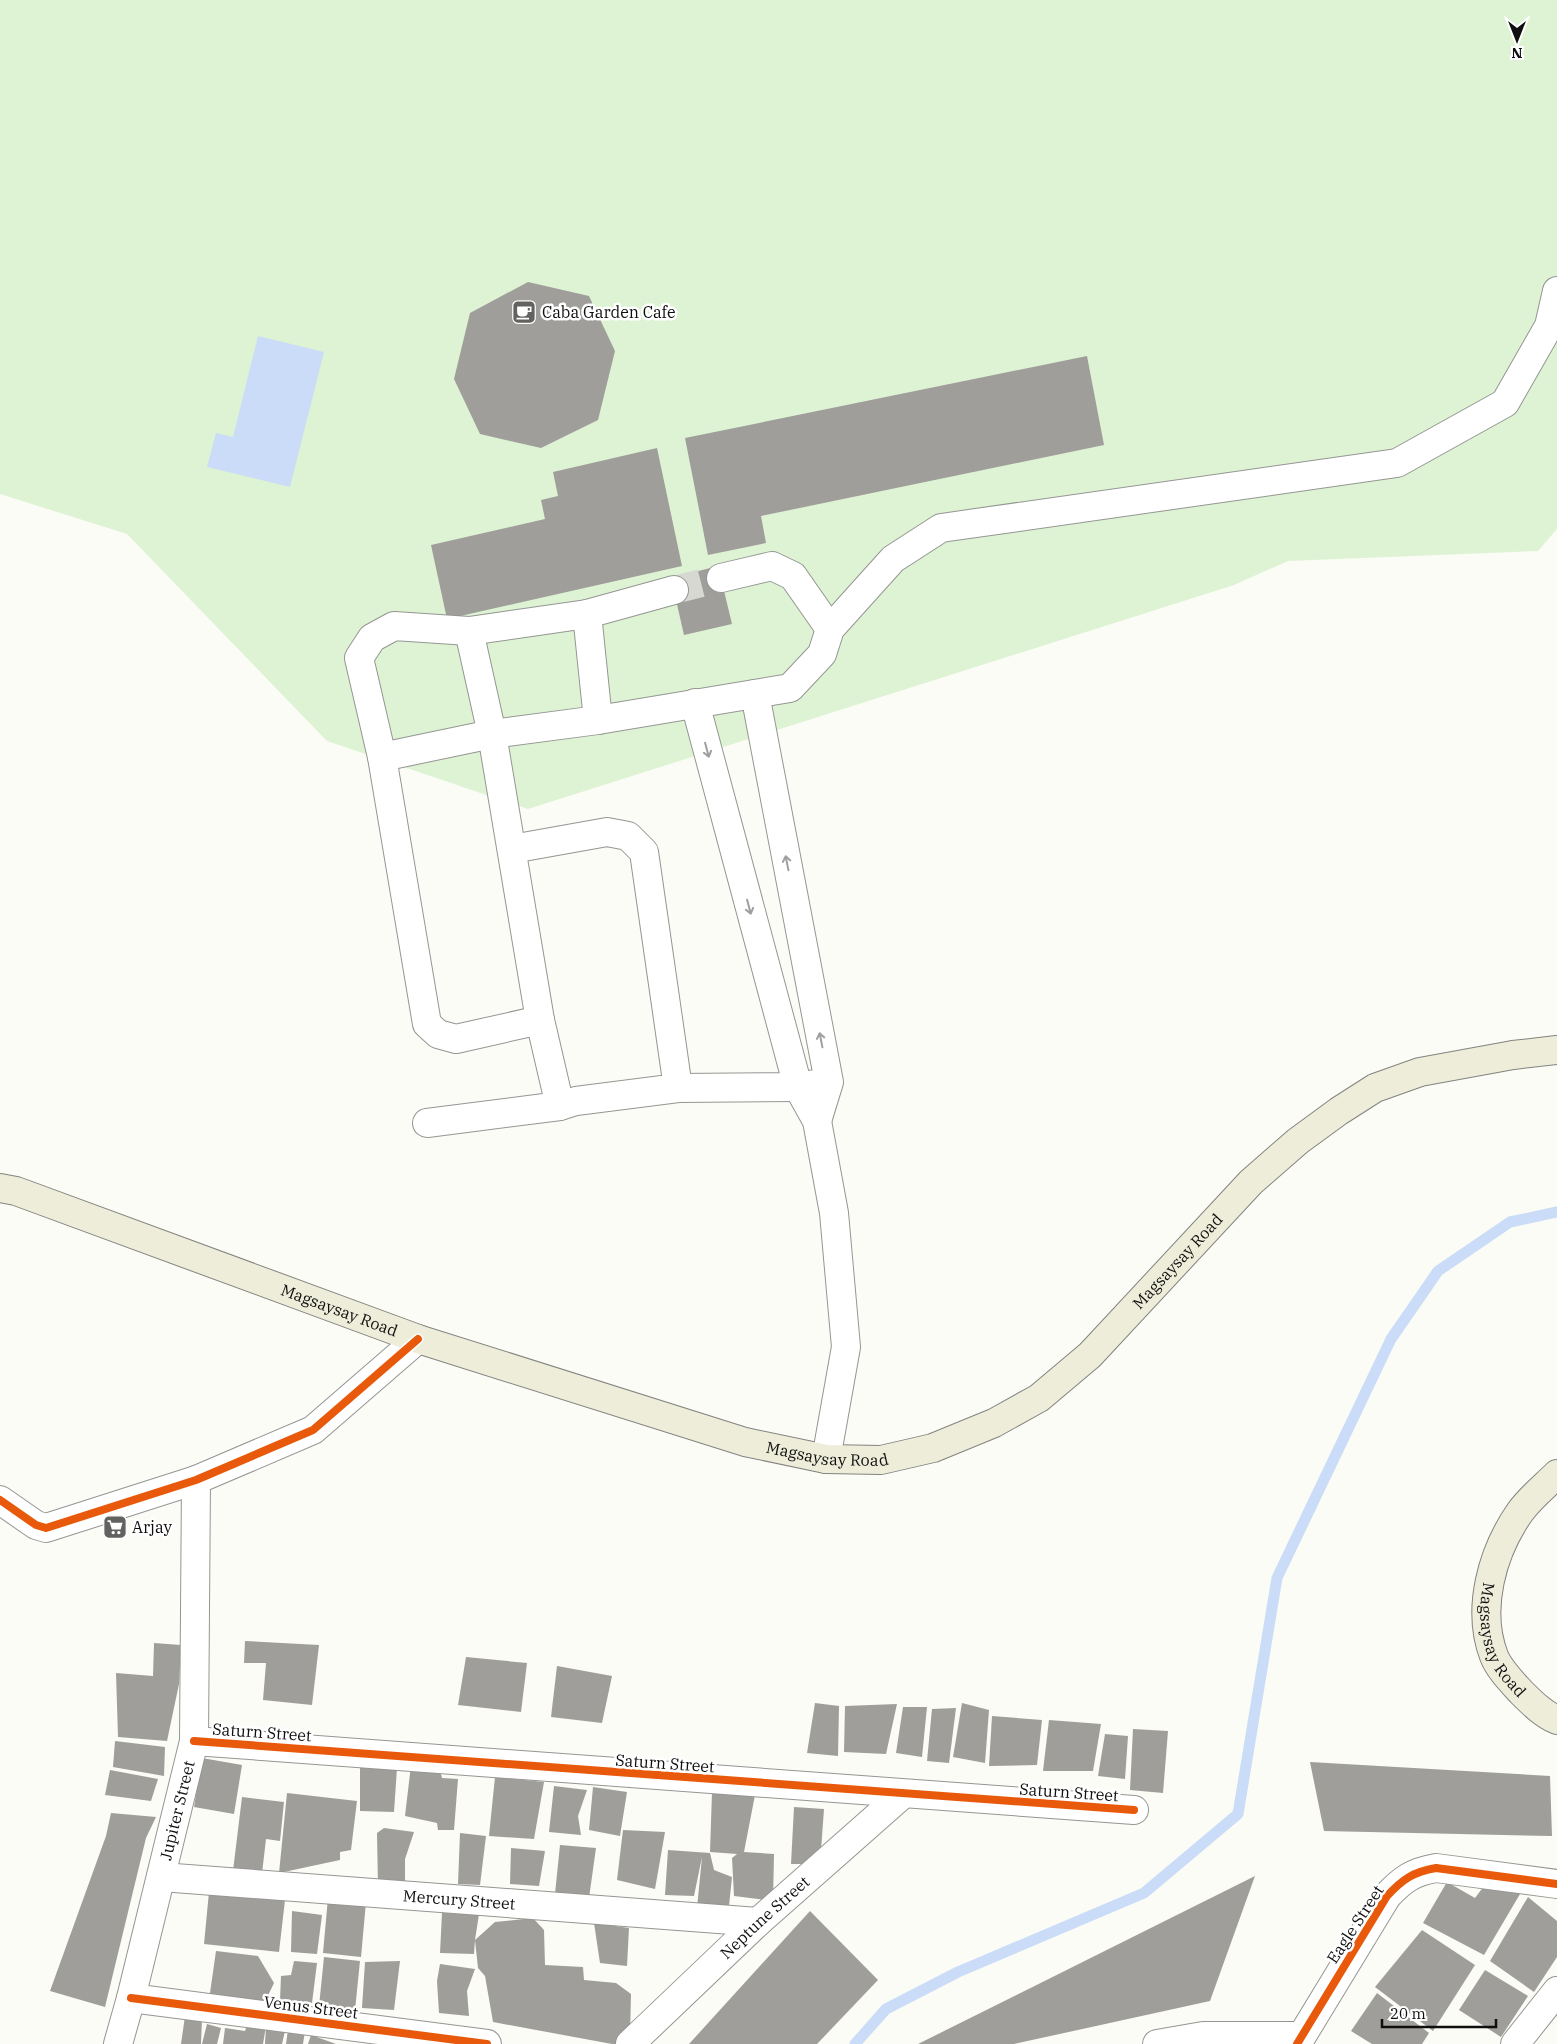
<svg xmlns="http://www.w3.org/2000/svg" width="1557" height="2044" font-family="'IBM Plex Serif',serif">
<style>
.green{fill:#def3d4}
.water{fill:#cadcf7}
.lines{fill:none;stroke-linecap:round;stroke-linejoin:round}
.stream{stroke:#cadcf7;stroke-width:11}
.building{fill:#9f9e9a}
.minor-tunnel{stroke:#d8d8d2;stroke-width:28;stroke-dasharray:28 14;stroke-linecap:butt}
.minor-casing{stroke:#959693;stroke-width:30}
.major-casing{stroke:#838380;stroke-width:30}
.minor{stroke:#fefffe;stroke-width:28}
.major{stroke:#ededda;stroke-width:28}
.cycleway-casing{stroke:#fff;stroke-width:11}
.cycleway{stroke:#e8590c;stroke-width:8}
.oneway{stroke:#9e9f9e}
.labels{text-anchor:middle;stroke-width:5;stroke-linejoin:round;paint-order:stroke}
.poi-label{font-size:16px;fill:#0f0f0f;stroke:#fff;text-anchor:start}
.street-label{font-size:16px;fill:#0f0f0f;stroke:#fff}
</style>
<rect width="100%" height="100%" fill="#fbfcf5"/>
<path class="green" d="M0,0h1557v529l-19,22 -250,10 -54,24 -706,224 -201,-68 -200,-207 -127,-40z"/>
<path class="water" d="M258,336l66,16 -34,135 -83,-20 9,-34 17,4z"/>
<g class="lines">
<path class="stream" d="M855,2044l31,-35 72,-37 186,-79 94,-79 39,-236 114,-239 47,-68 72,-49 47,-10"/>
</g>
<g class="building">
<path d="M528,282l61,14 26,55 -17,69 -57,28 -61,-14 -26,-55 16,-66z"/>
<path d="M1087,356l17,89 -343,71 5,27 -58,12 -23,-117z"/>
<path d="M657,448l25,118 -235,53 -16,-74 114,-26 -4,-19 17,-4 -5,-24z"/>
<path d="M718,566l14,58 -48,11 -13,-57z"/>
<path d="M245,1641l74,4 -7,60 -49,-5 3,-37h-22z"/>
<path d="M154,1643l27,2 -2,39 -12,57 -49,-4 -2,-64 37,3z"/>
<path d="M466,1657l61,6 -6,49 -63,-7z"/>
<path d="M557,1666l55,10 -10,47 -51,-6z"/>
<path d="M815,1703l24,3 -1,50 -31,-3z"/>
<path d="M962,1703l27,7 -4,53 -32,-6z"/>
<path d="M897,1704l-11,50 -42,-2 1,-46z"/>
<path d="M903,1707h24l-5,50 -26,-4z"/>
<path d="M956,1708l-7,55 -22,-2 5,-52z"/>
<path d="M992,1716l50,4 -5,45 -48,1z"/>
<path d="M1049,1720l52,4 -8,47h-50z"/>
<path d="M1133,1729l35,2 -5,62 -33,-3z"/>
<path d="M1105,1734l23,2 -3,43 -27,-3z"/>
<path d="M115,1741l50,6 -1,29 -51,-9z"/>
<path d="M202,1758l40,7 -8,49 -40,-7z"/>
<path d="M1310,1762l240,14 2,60 -228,-5z"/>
<path d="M411,1765l29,5 2,8 16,1 -4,51h-16l-1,-7 -32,-7z"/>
<path d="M360,1766l37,2 -3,44 -34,-1z"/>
<path d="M110,1770l48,9 -7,22 -46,-6z"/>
<path d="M495,1777l49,5 -10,57 -45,-3z"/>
<path d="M554,1786l33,4 -9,26 3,19 -32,-3z"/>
<path d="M593,1787l34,5 -7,44 -31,-6z"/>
<path d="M712,1792l43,3 -11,57 30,2 -1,47 -39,-5 -2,-38 5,-4 -27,-2z"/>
<path d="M287,1793l70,8 -6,49 -11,2v8l-61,13z"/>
<path d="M242,1797l42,5 -4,39 -14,-2 -5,43 -29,-3z"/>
<path d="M794,1807l30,2 -4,55h-29z"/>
<path d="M111,1813l45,4 -10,21 -41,169 -55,-16 56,-155z"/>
<path d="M384,1828l30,4 -9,27v30l-27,-2 -1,-54z"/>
<path d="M623,1830l42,2 -10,57 -38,-9z"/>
<path d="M460,1833l26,3 -6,49 -22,-1z"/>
<path d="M560,1845l36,3 -7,50 -34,-4z"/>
<path d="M511,1848l34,3 -6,35 -29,-2z"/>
<path d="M668,1850l42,3 4,17 18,7 -3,29 -32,2 5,-51 -8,39 -29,-1z"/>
<path d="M1255,1876l-45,125 -196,43h-96z"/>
<path d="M1490,1878l30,16 -36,61 -61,-32 24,-41 28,16z"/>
<path d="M209,1892l76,8 -6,52 -75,-8z"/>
<path d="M1528,1897l29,24v36l-23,35 -44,-31z"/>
<path d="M328,1898l38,4 -5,55 -38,-4z"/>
<path d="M292,1911l30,4 -5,39 -26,-2z"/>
<path d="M810,1911l68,69 -61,64h-128z"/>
<path d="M442,1913l37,1 -4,26 20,-18 38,-4 11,12 1,35 38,2 1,13 32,3 15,11 -1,41 -11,9h-7l-119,-22 -8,-46 -7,-8 -3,-28 -1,14 -34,-1z"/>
<path d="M594,1923l35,5 -2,38 -27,-3z"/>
<path d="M1422,1930l53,35 -42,66 -58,-44z"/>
<path d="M216,1951l42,5 16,27 -10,21 -55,-4z"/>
<path d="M324,1957l36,4 -6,59 -36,-4z"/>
<path d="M294,1961l23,2 -5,40 -32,-3 1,-24 10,-1z"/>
<path d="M400,1961l-6,49 -32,-2 3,-46z"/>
<path d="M440,1964l35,5 -8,22 2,25 -30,-3 -2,-32z"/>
<path d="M1485,1970l43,26 -27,41 -42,-27z"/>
<path d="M1377,1993l52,40 -7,11h-50l-21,-13z"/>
<path d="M185,2016l17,3 -1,25h-20z"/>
<path d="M248,2022l18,4 -3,18h-40l2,-16 20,3z"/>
<path d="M207,2024l14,4 -4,16h-15z"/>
<path d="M266,2026l19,5 -3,13h-17z"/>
<path d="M288,2030l17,1 -2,13h-17z"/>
<path d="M311,2035l25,9h-28z"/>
</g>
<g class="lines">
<path class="minor-tunnel" d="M674,590l47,-12"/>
<g class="minor-casing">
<g id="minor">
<path d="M721,578l51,-12 21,10 37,53"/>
<path d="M587,614l87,-24"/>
<path d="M469,631l-75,-5 -22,12 -13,20 23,99 45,267 11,10 18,5 84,-19"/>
<path d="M755,694l74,388 -12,39"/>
<path d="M695,703l103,384 19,34 17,92 12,134 -20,112"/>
<path d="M382,757l110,-23 106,-14 192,-32 32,-34 8,-25 63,-70 48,-31 456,-65 108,-60 44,-77 8,-35"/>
<path d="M678,1088l120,-1 17,-3"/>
<path d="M560,1106l-20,-86 -48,-286 -23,-103 118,-17 11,106"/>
<path d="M427,1123l133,-17 16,-5 102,-13 -34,-236 -16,-16 -21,-4 -95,17"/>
<path d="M0,1500l36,25 10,3 150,-48 117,-50 105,-91"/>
<path d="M194,1741l940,69"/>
<path id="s1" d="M161,1877l597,45"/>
<path d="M131,1998l356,46"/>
<path id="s2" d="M118,2044l13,-46 63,-257 2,-261"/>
<path id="s3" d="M630,2044l128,-122 145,-128"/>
<path d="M1157,2044l46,-8h98"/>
<path d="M1297,2044l90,-148c16,-17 26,-24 49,-28l121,16"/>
<path d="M1515,2044l42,-53"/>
</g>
</g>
<g class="major-casing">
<g id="major">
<path id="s4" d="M0,1188l16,3 402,148 327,103 81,17 55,1 52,-12 61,-25 45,-25 51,-43 161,-173 47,-41 41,-30 36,-23 45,-16 93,-17 44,-5"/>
<path id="s5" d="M1557,1474c-12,12 -27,24 -37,38 -28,40 -44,97 -26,144 5,13 18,26 27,36 11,11 22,22 36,28"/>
</g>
</g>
<use href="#minor" class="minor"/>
<use href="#major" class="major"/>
<g class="cycleway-casing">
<g id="cycleway">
<path d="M0,1500l36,25 10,3 150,-48 117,-50 105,-91"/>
<path d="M194,1741l940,69"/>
<path d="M131,1998l356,46"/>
<path d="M1297,2044l90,-148c16,-17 26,-24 49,-28l121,16"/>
</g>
</g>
<use href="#cycleway" class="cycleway"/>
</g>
<defs><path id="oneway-shaft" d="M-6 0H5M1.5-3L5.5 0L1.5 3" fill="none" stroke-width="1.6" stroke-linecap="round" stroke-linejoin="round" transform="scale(1.25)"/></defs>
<g class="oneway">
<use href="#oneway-shaft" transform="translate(707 750) rotate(75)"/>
<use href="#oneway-shaft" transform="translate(787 863) rotate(-101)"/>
<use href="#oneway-shaft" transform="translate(749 907) rotate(75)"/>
<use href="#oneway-shaft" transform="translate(821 1040) rotate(-101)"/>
</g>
<defs>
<g id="cafe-square" transform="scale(1.25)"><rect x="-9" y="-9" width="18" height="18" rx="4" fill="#626260" stroke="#fff"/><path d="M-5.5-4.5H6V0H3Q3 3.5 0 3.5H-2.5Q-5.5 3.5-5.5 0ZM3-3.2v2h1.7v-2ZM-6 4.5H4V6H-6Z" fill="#fff"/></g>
<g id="supermarket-square" transform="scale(1.25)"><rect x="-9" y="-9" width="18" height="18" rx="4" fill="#626260" stroke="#fff"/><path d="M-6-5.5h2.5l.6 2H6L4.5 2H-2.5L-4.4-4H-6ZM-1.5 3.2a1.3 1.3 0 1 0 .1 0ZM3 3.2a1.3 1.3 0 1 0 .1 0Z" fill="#fff"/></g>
</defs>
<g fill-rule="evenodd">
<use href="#cafe-square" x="524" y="312"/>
<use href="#supermarket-square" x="115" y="1527"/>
</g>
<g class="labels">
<g class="poi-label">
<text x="542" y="318">Caba Garden Cafe</text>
<text x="132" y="1533">Arjay</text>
</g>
<g class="street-label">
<text dy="6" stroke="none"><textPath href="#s4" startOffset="1291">Magsaysay Road</textPath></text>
<text dy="6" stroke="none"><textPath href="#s4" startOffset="361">Magsaysay Road</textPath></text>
<text dy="6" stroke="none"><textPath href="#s4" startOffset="871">Magsaysay Road</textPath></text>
<text dy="6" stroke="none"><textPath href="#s5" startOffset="192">Magsaysay Road</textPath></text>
<text transform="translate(262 1732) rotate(4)" y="6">Saturn Street</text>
<text transform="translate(665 1763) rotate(4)" y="6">Saturn Street</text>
<text transform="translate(1069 1792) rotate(4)" y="6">Saturn Street</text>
<text dy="6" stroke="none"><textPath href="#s2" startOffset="241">Jupiter Street</textPath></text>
<text dy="6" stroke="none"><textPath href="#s1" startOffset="299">Mercury Street</textPath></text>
<text dy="6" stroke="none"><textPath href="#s3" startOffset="185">Neptune Street</textPath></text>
<text transform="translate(1355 1924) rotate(-57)" y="6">Eagle Street</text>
<text transform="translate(311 2007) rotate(7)" y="6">Venus Street</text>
</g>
</g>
<g transform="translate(1517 40) rotate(180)" stroke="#ffffff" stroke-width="4" paint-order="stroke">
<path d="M0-4L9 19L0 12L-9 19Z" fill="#0f0f0f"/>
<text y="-8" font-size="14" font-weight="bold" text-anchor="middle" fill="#0f0f0f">N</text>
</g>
<path d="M1382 2019v8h114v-8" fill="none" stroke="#0f0f0f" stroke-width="2.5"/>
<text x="1390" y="2019" font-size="15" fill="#0f0f0f" stroke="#ffffff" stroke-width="4" paint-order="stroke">20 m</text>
</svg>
